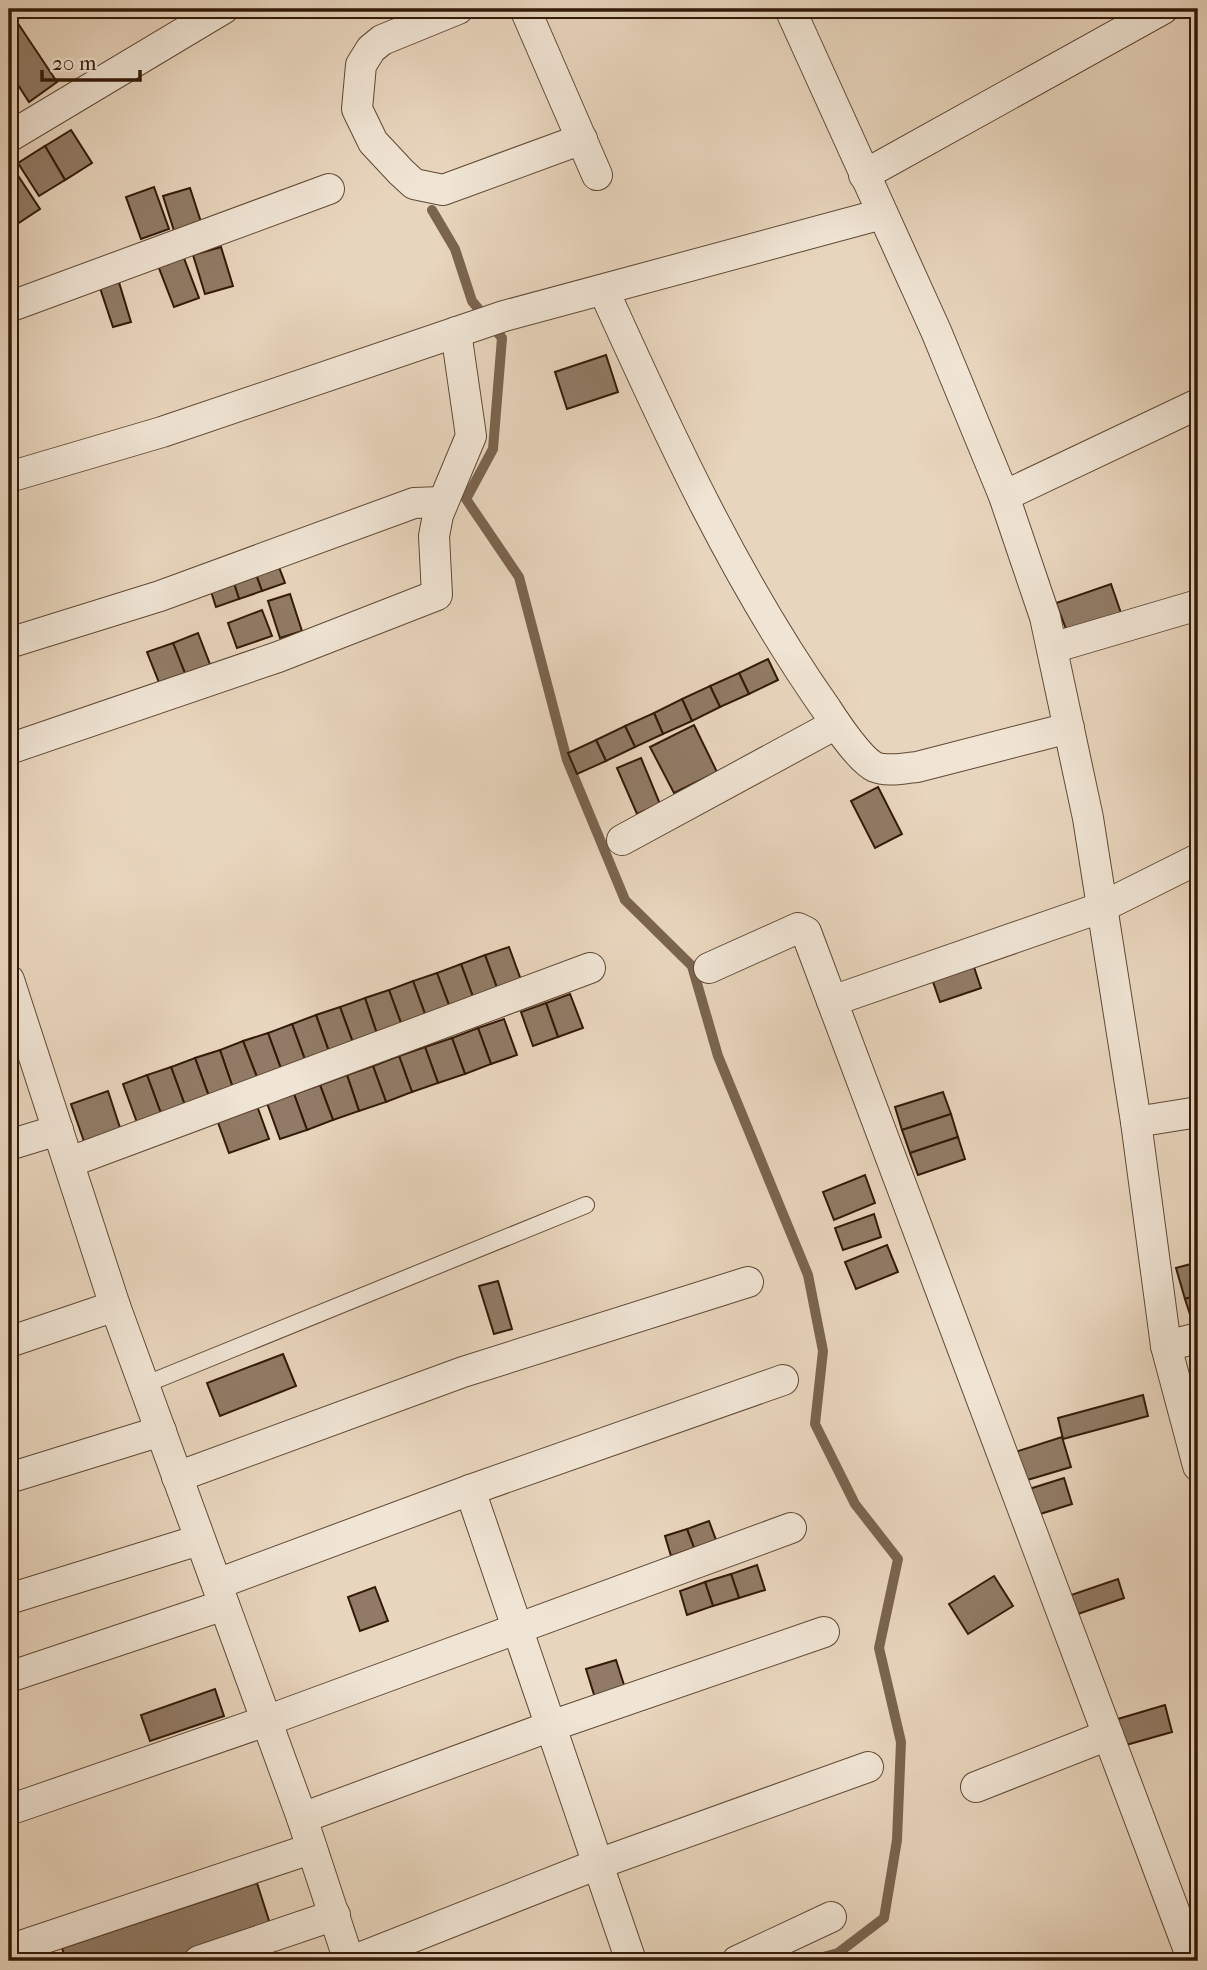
<svg xmlns="http://www.w3.org/2000/svg" width="1207" height="1970" font-family="'IM FELL French Canon',serif">
<style>
.lines{fill:none;stroke-linecap:round;stroke-linejoin:round}
.stream{stroke:#7a644f;stroke-width:10}
.building{fill:#917b66;stroke:#321a08;stroke-width:2}
.lane-casing{stroke:#604935;stroke-width:18}
.street-casing{stroke:#604935;stroke-width:32}
.lane{stroke:#f0e4d4;stroke-width:16}
.street{stroke:#f0e4d4;stroke-width:30}
</style>
<rect width="100%" height="100%" fill="#e8d5bd"/>
<filter id="stains"><feTurbulence type="fractalNoise" baseFrequency=".00286" numOctaves="4"/><feColorMatrix values="0 0 0 0 .2 0 0 0 0 .09 0 0 0 0 .02 0 0 0 .5 -.17"/></filter>
<radialGradient id="worn" r=".72"><stop offset=".6" stop-color="#630" stop-opacity="0"/><stop offset="1" stop-color="#630" stop-opacity=".3"/></radialGradient>
<g class="lines">
<path class="stream" d="M432,210l23,39 17,52 30,37 -9,111 -27,50 53,78 48,183 58,140 67,66 26,90 90,219 15,76 -8,73 40,80 43,55 -19,89 22,94 -4,98 -13,78 -46,35 -30,8"/>
</g>
<g class="building">
<path d="M17,22l40,60 -28,20 -11,-17 -9,6v-63z"/>
<path d="M71,130l21,33 -27,17 -20,-34z"/>
<path d="M45,146l20,34 -26,16 -21,-33z"/>
<path d="M9,162l31,47 -29,19 -2,-3z"/>
<path d="M154,187l15,42 -28,10 -15,-42z"/>
<path d="M190,188l13,40 -27,9 -13,-41z"/>
<path d="M221,247l12,39 -28,8 -12,-39z"/>
<path d="M182,253l17,45 -25,9 -17,-44z"/>
<path d="M118,279l13,43 -18,5 -14,-42z"/>
<path d="M606,355l12,37 -51,17 -12,-37z"/>
<path d="M277,562l8,21 -23,8 -8,-22z"/>
<path d="M254,569l8,22 -23,8 -7,-22z"/>
<path d="M232,577l7,22 -23,8 -7,-22z"/>
<path d="M1111,584l11,32 -54,18 -12,-31z"/>
<path d="M290,594l12,37 -22,7 -12,-37z"/>
<path d="M262,610l10,26 -35,12 -9,-25z"/>
<path d="M198,633l13,34 -25,9 -13,-33z"/>
<path d="M173,643l13,33 -26,9 -13,-33z"/>
<path d="M768,659l10,21 -29,14 -10,-21z"/>
<path d="M739,673l10,21 -29,13 -10,-21z"/>
<path d="M710,686l10,21 -28,14 -10,-22z"/>
<path d="M682,699l10,22 -29,13 -9,-21z"/>
<path d="M654,713l9,21 -28,13 -10,-21z"/>
<path d="M694,725l23,47 -43,21 -24,-46z"/>
<path d="M625,726l10,21 -29,14 -10,-21z"/>
<path d="M596,740l10,21 -29,13 -9,-21z"/>
<path d="M641,758l19,46 -23,10 -20,-46z"/>
<path d="M878,787l24,47 -27,14 -24,-47z"/>
<path d="M509,947l16,44 -24,8 -16,-44z"/>
<path d="M485,955l16,44 -24,9 -16,-44z"/>
<path d="M972,961l9,27 -41,14 -9,-26z"/>
<path d="M461,964l16,44 -24,8 -16,-43z"/>
<path d="M437,973l16,43 -24,9 -16,-44z"/>
<path d="M413,981l16,44 -24,9 -16,-44z"/>
<path d="M389,990l16,44 -25,9 -15,-45z"/>
<path d="M570,994l13,34 -25,9 -12,-34z"/>
<path d="M365,998l15,45 -24,8 -16,-44z"/>
<path d="M546,1003l12,34 -25,9 -12,-34z"/>
<path d="M340,1007l16,44 -24,9 -16,-45z"/>
<path d="M316,1015l16,45 -24,8 -16,-44z"/>
<path d="M504,1019l13,36 -26,9 -13,-36z"/>
<path d="M292,1024l16,44 -24,9 -16,-44z"/>
<path d="M478,1028l13,36 -26,10 -13,-36z"/>
<path d="M268,1033l16,44 -24,8 -17,-44z"/>
<path d="M452,1038l13,36 -27,9 -13,-36z"/>
<path d="M243,1041l17,44 -25,9 -15,-44z"/>
<path d="M425,1047l13,36 -26,9 -13,-36z"/>
<path d="M220,1050l15,44 -24,8 -16,-44z"/>
<path d="M399,1056l13,36 -26,10 -13,-36z"/>
<path d="M195,1058l16,44 -24,9 -16,-44z"/>
<path d="M373,1066l13,36 -27,9 -12,-36z"/>
<path d="M171,1067l16,44 -24,8 -16,-44z"/>
<path d="M147,1075l16,44 -24,9 -16,-44z"/>
<path d="M347,1075l12,36 -26,9 -13,-35z"/>
<path d="M9,1078l6,15 -6,3z"/>
<path d="M320,1085l13,35 -26,10 -13,-36z"/>
<path d="M108,1091l14,43 -36,13 -15,-43z"/>
<path d="M943,1092l8,22 -49,16 -7,-23z"/>
<path d="M294,1094l13,36 -27,9 -13,-36z"/>
<path d="M256,1103l13,36 -40,14 -13,-36z"/>
<path d="M951,1114l7,23 -48,16 -8,-23z"/>
<path d="M958,1137l7,22 -47,16 -8,-22z"/>
<path d="M865,1175l10,28 -41,17 -11,-28z"/>
<path d="M874,1214l7,23 -38,13 -8,-22z"/>
<path d="M887,1245l11,27 -42,17 -11,-27z"/>
<path d="M1198,1262v33l-13,4 -9,-31z"/>
<path d="M498,1281l14,48 -18,5 -15,-48z"/>
<path d="M1198,1295v34l-3,1 -10,-31z"/>
<path d="M283,1354l13,32 -76,30 -13,-33z"/>
<path d="M1143,1395l5,21 -85,23 -5,-21z"/>
<path d="M1062,1437l9,30 -47,14 -9,-29z"/>
<path d="M1064,1478l8,26 -38,12 -8,-26z"/>
<path d="M709,1521l7,19 -22,8 -7,-19z"/>
<path d="M687,1529l7,19 -23,8 -6,-20z"/>
<path d="M757,1565l8,25 -26,8 -8,-24z"/>
<path d="M731,1574l8,24 -26,8 -8,-24z"/>
<path d="M994,1576l19,30 -45,28 -19,-30z"/>
<path d="M1118,1579l6,19 -46,16 -7,-19z"/>
<path d="M705,1582l8,24 -26,9 -7,-24z"/>
<path d="M375,1587l13,34 -28,10 -12,-34z"/>
<path d="M616,1660l10,31 -30,10 -10,-32z"/>
<path d="M215,1689l9,27 -74,25 -9,-26z"/>
<path d="M1165,1705l7,27 -53,15 -8,-26z"/>
<path d="M257,1883l15,47 -94,31h-112l-4,-13z"/>
<path d="M49,1947l5,14h-31l-1,-4z"/>
<path d="M1016,1953l3,8h-32z"/>
</g>
<g class="lines">
<g class="lane-casing">
<path id="lane" d="M144,1385l442,-180"/>
</g>
<g class="street-casing">
<g id="street">
<path d="M458,9l-76,31 -11,9 -10,16 -4,44 16,33 28,30 13,12 29,6 139,-51"/>
<path d="M525,9l72,166"/>
<path d="M790,9l146,322 68,165 41,121 43,201 48,304 30,224 32,120"/>
<path d="M9,137l214,-128"/>
<path d="M864,175l299,-166"/>
<path d="M604,291c65,144 132,290 223,419 9,14 33,50 48,57 12,5 29,1 42,0l152,-39"/>
<path d="M9,307l320,-118"/>
<path d="M9,477l153,-45 342,-116 378,-102"/>
<path d="M1004,496l194,-92"/>
<path d="M9,643l151,-47 254,-93 27,-1"/>
<path d="M1052,648l146,-43"/>
<path d="M9,749l269,-92 159,-62 -3,-59 4,-21 33,-79 -15,-104"/>
<path d="M622,840l214,-116"/>
<path d="M709,968l89,-40 8,4 387,1029"/>
<path d="M9,980l106,326 187,512 47,143"/>
<path d="M832,1001l268,-93 98,-49"/>
<path d="M1136,1122l62,-10"/>
<path d="M9,1145l49,-15"/>
<path d="M70,1162l520,-194"/>
<path d="M9,1342l106,-36"/>
<path d="M1166,1346l32,-8"/>
<path d="M177,1477l286,-105 285,-90"/>
<path d="M9,1478l152,-47"/>
<path d="M470,1490l161,471"/>
<path d="M217,1584l253,-94 313,-110"/>
<path d="M9,1599l190,-59"/>
<path d="M9,1677l215,-72"/>
<path d="M976,1787l132,-52"/>
<path d="M9,1810l257,-89 525,-193"/>
<path d="M302,1818l249,-92 273,-94"/>
<path d="M9,1950l301,-101"/>
<path d="M199,1961l136,-46"/>
<path d="M352,1961l246,-97 270,-97"/>
<path d="M737,1961l94,-44"/>
</g>
</g>
<use href="#lane" class="lane"/>
<use href="#street" class="street"/>
</g>
<rect width="1207" height="1970" fill="none" stroke="#e8d5bd" stroke-width="35"/>
<rect x="10" y="10" width="1186" height="1949" fill="none" stroke="#321a08" stroke-width="3.5"/>
<rect x="18" y="18" width="1172" height="1935" fill="none" stroke="#321a08" stroke-width="2"/>
<path d="M42 70v10h98v-10" fill="none" stroke="#321a08" stroke-width="3.5"/>
<text x="52" y="70" font-size="21" fill="#321a08" stroke="#f0e4d4" stroke-width="5" paint-order="stroke">20 m</text>
<rect width="100%" height="100%" filter="url(#stains)"/>
<rect width="100%" height="100%" fill="url(#worn)"/>
</svg>
